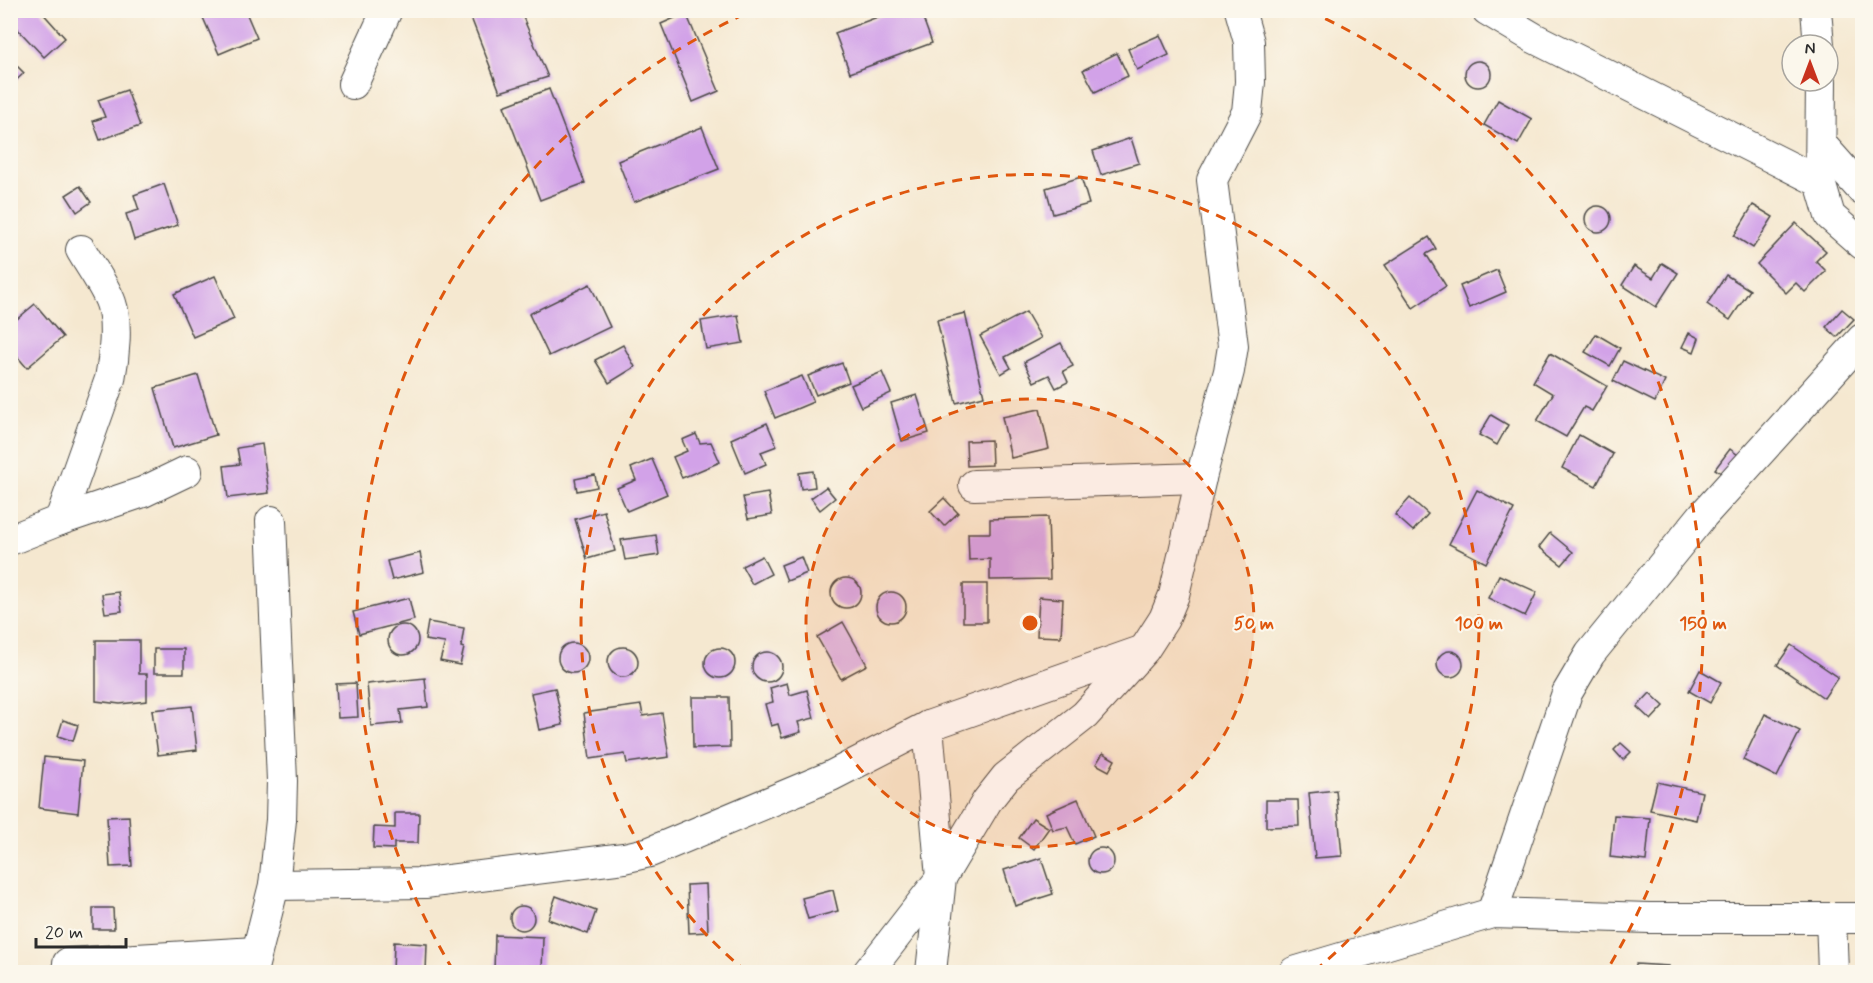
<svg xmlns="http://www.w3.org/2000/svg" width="1873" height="983" font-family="Mynerve,sans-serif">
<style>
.building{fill:#d2a2e8}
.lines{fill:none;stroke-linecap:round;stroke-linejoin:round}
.street-casing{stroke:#494744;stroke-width:32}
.street{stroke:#fff;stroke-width:30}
.ring{fill:none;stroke:#df570e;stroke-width:3;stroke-dasharray:10 8}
.centre{fill:#df570e;stroke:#fbf7ec;stroke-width:3}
.ring-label{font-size:18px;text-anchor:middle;font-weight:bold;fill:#df570e;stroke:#fbf7ec;stroke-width:4.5;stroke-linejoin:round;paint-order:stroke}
</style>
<rect width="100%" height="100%" fill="#fbf7ec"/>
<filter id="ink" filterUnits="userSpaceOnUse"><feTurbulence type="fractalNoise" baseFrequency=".0167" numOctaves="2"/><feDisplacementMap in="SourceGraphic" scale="12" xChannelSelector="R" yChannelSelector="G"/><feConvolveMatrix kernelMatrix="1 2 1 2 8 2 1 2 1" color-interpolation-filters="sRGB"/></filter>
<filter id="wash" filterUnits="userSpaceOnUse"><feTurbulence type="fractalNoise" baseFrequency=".008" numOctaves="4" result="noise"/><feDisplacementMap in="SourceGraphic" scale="24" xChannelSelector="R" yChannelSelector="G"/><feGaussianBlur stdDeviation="1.35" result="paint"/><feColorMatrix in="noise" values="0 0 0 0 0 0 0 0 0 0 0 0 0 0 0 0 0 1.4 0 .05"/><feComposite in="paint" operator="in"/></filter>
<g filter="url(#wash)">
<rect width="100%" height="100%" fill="#f5e8d0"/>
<g id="blocks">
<g class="building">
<path d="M10,10h30l25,28 -21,19 -34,-36z"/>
<path d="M207,10h38l12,28 -38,16 -18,-41z"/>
<path d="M468,10h52l28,67 -48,15z"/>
<path d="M896,10h24l12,33 -82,30 -15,-40z"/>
<path d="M686,13l33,78 -26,11 -32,-78z"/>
<path d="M1160,35l9,20 -32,15 -9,-21z"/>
<path d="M1117,53l11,23 -33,16 -12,-22z"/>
<path d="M10,59l14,14 -14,13z"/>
<circle cx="1478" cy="74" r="13"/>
<path d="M549,89l36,94 -45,17 -36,-94z"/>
<path d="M127,90l13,36 -40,14 -7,-19 12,-4 -7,-17z"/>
<path d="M1498,100l34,19 -14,25 -34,-19z"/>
<path d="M702,127l17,42 -85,33 -16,-41z"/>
<path d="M1131,138l8,25 -38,12 -8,-24z"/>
<path d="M1081,177l8,27 -36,10 -7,-26z"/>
<path d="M164,184l14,41 -44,15 -8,-26 13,-4 -5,-15z"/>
<path d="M80,186l11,16 -14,10 -11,-17z"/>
<path d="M1753,205l20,12 -20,31 -19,-12z"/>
<circle cx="1598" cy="219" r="13"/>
<path d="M1796,223l30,28 -10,10 10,10 -21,21 -9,-9 -10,10 -29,-29z"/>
<path d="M1429,237l7,12 -10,5 20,32 -33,22 -28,-43z"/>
<path d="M1662,263l16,10 -22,34 -34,-22 12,-19 19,12z"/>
<path d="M1497,270l9,22 -37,16 -9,-22z"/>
<path d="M1726,275l24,15 -20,30 -23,-16z"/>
<path d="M215,276l19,43 -41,18 -19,-43z"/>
<path d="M590,284l20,43 -61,29 -20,-42z"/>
<path d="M35,304l28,33 -36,31 -17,-20v-23z"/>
<path d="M1842,309l12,10 -17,18 -11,-10z"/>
<path d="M1026,312l15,26 -36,19 6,11 -10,6 -21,-38z"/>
<path d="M965,313l19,83 -28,7 -19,-83z"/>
<path d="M738,315l5,28 -37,6 -5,-28z"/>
<path d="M1689,333l10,5 -5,14 -12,-5z"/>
<path d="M1596,334l24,14 -10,18 -25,-14z"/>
<path d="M1061,343l12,23 -10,5 5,11 -12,6 -7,-13 -15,7 -10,-20z"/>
<path d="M623,345l12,22 -26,16 -14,-23z"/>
<path d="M1550,353l57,33 -15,25 -8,-4 -18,30 -29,-16 16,-27 -20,-12z"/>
<path d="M1623,361l42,20 -10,21 -42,-21z"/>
<path d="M842,363l7,19 -33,13 -8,-19z"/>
<path d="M882,372l9,21 -30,14 -10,-22z"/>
<path d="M198,375l18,60 -43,13 -18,-60z"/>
<path d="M802,376l11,26 -38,16 -11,-27z"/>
<path d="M917,395l12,38 -27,8 -11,-38z"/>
<path d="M1040,409l9,40 -38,9 -9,-41z"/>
<path d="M1491,415l17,10 -11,20 -18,-10z"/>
<path d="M767,423l10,23 -16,6 5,12 -21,9 -14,-34z"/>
<path d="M696,434l4,9 11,-1 9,20 -38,16 -9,-21 14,-6 -5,-11z"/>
<path d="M1579,435l34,19 -17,32 -34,-18z"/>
<path d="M991,440l1,25 -25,1 -1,-25z"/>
<path d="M262,444l7,49 -41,5 -4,-32 16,-2 -3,-16z"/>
<path d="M1730,449l12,9 -13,20 -14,-9z"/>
<path d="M652,459l15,35 -40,17 -10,-23 19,-8 -5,-12z"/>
<path d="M813,471l2,16 -14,2 -2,-16z"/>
<path d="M595,475l2,12 -20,4 -2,-12z"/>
<path d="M826,487l9,11 -15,12 -9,-12z"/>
<path d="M1477,490l37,19 -28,54 -37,-19z"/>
<path d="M768,493l4,22 -24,4 -5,-22z"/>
<path d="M944,498l14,15 -14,13 -14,-15z"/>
<path d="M1410,498l18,16 -15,17 -18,-16z"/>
<path d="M604,511l11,40 -28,8 -12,-40z"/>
<path d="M1048,517l2,62 -60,1v-21l-21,1 -1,-27h22v-14z"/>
<path d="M1550,533l23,19 -11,13 -23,-18z"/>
<path d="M656,535l3,20 -34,5 -4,-20z"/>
<path d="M420,553l4,19 -32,8 -5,-19z"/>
<path d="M762,556l9,18 -19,10 -10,-18z"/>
<path d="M801,557l6,16 -20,8 -6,-16z"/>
<path d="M1499,575l38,17 -12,24 -37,-18z"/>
<circle cx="846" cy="593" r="15"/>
<rect x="963" y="584" width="24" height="38"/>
<circle cx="891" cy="607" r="15"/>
<path d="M119,592l3,19 -17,2 -3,-19z"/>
<path d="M1039,597l24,2 -2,38 -24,-1z"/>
<path d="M409,598l5,22 -55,14 -6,-22z"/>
<path d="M428,622l36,6 -3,19 3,1 -4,17 -20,-4 5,-18 -20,-3z"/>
<path d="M843,622l24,43 -26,14 -24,-42z"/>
<circle cx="403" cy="640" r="15"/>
<path d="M96,640h43v34h8v27l-27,3 -24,-3z"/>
<circle cx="573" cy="658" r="15"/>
<path d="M1791,645l47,32 -14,21 -47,-33z"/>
<circle cx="623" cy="662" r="15"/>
<circle cx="720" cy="663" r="15"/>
<rect x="154" y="649" width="30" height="24"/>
<circle cx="1450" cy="664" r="13"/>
<circle cx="767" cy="667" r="15"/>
<path d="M1700,670l21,12 -11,21 -21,-12z"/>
<path d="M425,678l3,29 -28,3 2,13 -31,3 -4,-42z"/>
<path d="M356,683l2,34 -20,1 -2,-34z"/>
<path d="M787,683l3,12 17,-5 7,28 -16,4 3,10 -19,6 -4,-14 -7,2 -6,-22 8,-2 -3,-14z"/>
<path d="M555,688l8,37 -24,5 -8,-37z"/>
<path d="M1650,693l14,13 -13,14 -14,-13z"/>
<path d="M692,697h37l1,50 -37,1z"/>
<path d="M641,705l2,11 19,-3 7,44 -42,6 -2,-9 -35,5 -6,-46z"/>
<path d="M192,706l5,44 -39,5 -6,-45z"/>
<path d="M1765,714l35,17 -23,46 -34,-17z"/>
<path d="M63,720l15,5 -5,16 -15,-5z"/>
<path d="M1621,743l10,9 -8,8 -9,-10z"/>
<path d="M1103,753l12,7 -6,11 -13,-7z"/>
<path d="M44,757l39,4 -5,52 -39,-5z"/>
<path d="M1657,782l45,10 -6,28 -46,-10z"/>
<path d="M1336,790l6,66 -27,2 -6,-65z"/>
<path d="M1078,799l16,37 -19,8 -8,-17 -14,3 -7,-17z"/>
<path d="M1266,800h32l1,26 -33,1z"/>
<path d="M395,813h24l-1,30h-24v6l-21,-1 1,-21 21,1z"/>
<path d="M1614,815l36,3 -4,43 -36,-4z"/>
<path d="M129,816l3,50 -22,1 -3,-50z"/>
<path d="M1033,818l16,10 -15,21 -15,-11z"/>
<circle cx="1101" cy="861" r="13"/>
<path d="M1041,858l12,36 -38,12 -11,-36z"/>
<path d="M706,884l2,48 -19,1 -2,-48z"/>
<path d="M833,890l5,21 -30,8 -6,-21z"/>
<path d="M556,896l40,15 -8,23 -40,-15z"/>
<circle cx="522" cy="918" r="12"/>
<path d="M93,908h20l1,21h-21z"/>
<path d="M495,935l48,2 -1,35h-48z"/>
<path d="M394,942l33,2 -1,28h-33z"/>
<path d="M1636,964l33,2v6h-34z"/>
</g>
</g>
</g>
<g filter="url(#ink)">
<use href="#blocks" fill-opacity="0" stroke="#494744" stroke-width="1.5"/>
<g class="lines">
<g class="street-casing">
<g id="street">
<path d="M1487,10l47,28 286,144 10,34 32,28"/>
<path d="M1816,10l3,35"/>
<path d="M353,84l34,-74"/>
<path d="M1821,144l41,46"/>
<path d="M1820,182l1,-101"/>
<path d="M974,485l227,-7"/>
<path d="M60,520l50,-141c4,-20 8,-56 1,-76 -6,-17 -21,-37 -30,-53"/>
<path d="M10,540l50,-20 83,-28 44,-21"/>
<path d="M928,726l13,152 -10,94"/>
<path d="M274,885l151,-2 199,-25 26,-6 181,-76 97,-50 213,-75"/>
<path d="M1492,913l75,-220 23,-39 113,-139 159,-176"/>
<path d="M1831,918l2,54"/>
<path d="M68,963l188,-11"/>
<path d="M252,972l22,-87 7,-65 1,-39 -11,-260"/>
<path d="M868,972l73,-94 46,-77 19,-24 79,-62 59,-65 20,-31 10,-24 27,-117 28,-107 4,-25 -21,-166 35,-68 3,-30 -1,-40 -9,-32"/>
<path d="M1294,972l198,-59 157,5h213"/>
</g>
</g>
<use href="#street" class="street"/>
</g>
</g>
<circle cx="1030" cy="623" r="224" fill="#df570e" fill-opacity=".12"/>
<g class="ring">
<circle cx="1030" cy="623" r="224"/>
<path d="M747 972A449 449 0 1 1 1313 972"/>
<path d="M453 970A673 673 0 0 1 751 11M1309 11A673 673 0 0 1 1607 970"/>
</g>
<circle cx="1030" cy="623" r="9" class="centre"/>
<g class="ring-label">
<text x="1254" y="629">50 m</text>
<text x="1479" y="629">100 m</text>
<text x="1703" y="629">150 m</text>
</g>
<rect width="1873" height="983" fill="none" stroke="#fbf7ec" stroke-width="36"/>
<g transform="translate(1810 63)"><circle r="28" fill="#fbf7ec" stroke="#a8a59f" stroke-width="1.5"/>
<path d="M0-4.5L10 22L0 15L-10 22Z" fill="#c8321e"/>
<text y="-9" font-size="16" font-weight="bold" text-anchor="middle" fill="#2b2b2b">N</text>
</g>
<path d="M36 938v9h90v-9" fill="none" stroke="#2b2b2b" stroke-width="3"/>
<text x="45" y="938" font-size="18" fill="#2b2b2b" stroke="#fbf7ec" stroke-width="4.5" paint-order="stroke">20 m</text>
</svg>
